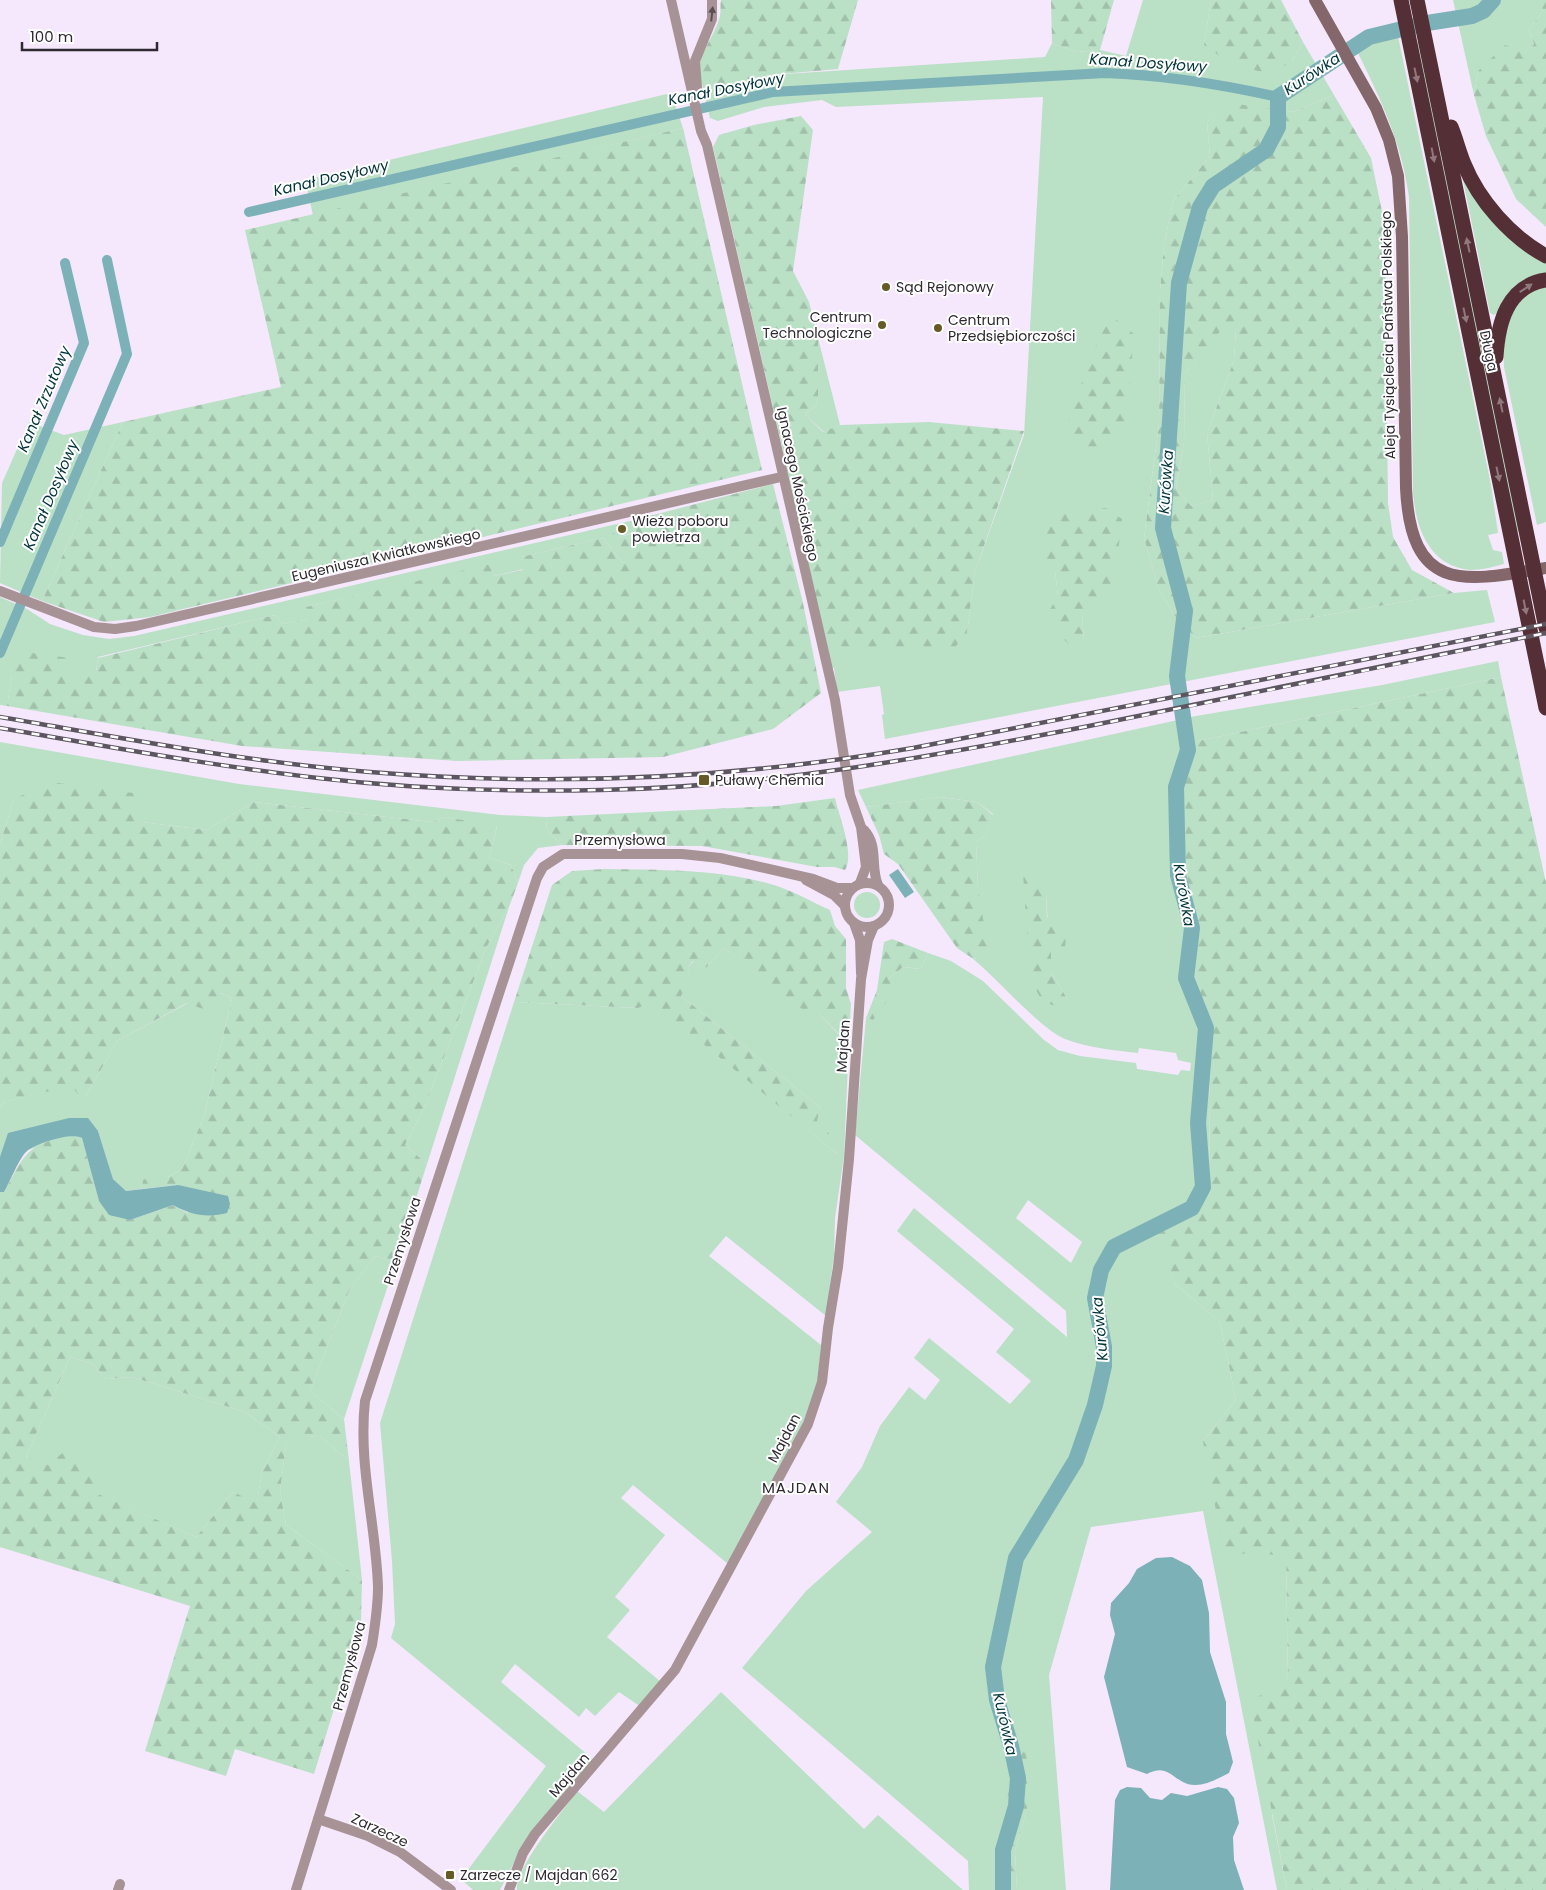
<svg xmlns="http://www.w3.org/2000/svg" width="1546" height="1890" font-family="Poppins,sans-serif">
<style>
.green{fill:#bae0c6;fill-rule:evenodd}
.forest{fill:url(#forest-firs);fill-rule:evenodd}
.water{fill:#7cb1b7}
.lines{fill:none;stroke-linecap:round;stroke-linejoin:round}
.canal{stroke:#7cb1b7;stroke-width:10}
.river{stroke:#7cb1b7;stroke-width:16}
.street{stroke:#a79295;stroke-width:10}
.secondary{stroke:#84676b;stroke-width:12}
.highway{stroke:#552f36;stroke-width:15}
.rail-casing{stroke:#5d5660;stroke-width:4.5}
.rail{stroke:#fff;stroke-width:2.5;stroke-dasharray:8;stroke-linecap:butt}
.oneway{fill:#584e53}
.oneway2{fill:#90787c}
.poi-dot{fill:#655926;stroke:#fff;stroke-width:2}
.labels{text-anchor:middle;stroke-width:4;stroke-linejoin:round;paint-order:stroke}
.poi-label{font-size:14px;fill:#2e2930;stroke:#fff;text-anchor:start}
.street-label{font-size:14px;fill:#2e2930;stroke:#fff}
.water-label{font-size:15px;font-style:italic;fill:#003339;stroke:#fff}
.neighbourhood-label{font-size:15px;letter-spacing:1px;fill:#2e2930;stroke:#fff}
</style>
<defs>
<pattern id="forest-firs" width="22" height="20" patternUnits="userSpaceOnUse" patternTransform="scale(1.25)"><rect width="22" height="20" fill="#bae0c6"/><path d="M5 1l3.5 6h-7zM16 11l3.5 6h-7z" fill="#a0c0aa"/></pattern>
</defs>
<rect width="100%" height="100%" fill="#f5e8fc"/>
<g class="green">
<path d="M1143,0h68l-7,45 88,16 11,-19 31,53 -41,17 -63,-8 -23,18 3,34 -37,45 -9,45 -4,45 -1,133 -15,114 14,49 15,27 23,24 258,-45 33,-3 8,32 -610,117 -3,-24 2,-1 -4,-28 -43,6 -3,-24h-5l-7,-34 145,-1 8,-61 49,-137 19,-338 -207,10 -14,-7 -58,7 -46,14 -8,-3 -7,-30 67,-13 275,-18 7,-14 24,9 24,-2 26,6zM1055,571l27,43 2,27 -26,-45z"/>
<path d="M1453,0h71l18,8 1,3 -14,18 5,15 -8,9 -48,18 -4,24z"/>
<path d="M1398,36l93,449 7,48 -10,2 5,15 9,2 2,12c-11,3 -23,6 -34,6 -41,-4 -54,-42 -57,-77l-4,-296c-7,-53 -28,-97 -51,-144l11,-8z"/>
<path d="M1417,42h2l101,489 -4,1z"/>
<path d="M671,93l12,35 -370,87 -8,-35z"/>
<path d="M1461,170l85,91v14l-52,40 -4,-2z"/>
<path d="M1546,286v236l-9,3 -33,-158 -1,-33 13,-31 19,-15z"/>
<path d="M1226,323l10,6 -2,31 -27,73 6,67 -22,6 -15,-18 8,-46 1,-68z"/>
<path d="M818,338l22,87 -16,7 -19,-18 11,-9 2,-8z"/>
<path d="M29,422l35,13 59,-13 -81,179 -42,-18 2,-100z"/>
<path d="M634,520l2,11 -18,7 12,23 -7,2 -20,-25 -82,19 3,12 -30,7 -3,-11 -185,42 3,12 -26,5 -8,-9 -177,42 -2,15 -84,3 -5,31 -7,-1v-108l27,12 23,15 33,11 26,4 25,-3z"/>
<path d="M1498,661l3,16 -303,64 -12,132 12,55 -7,44 22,55 -4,71 1,90 -14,22 -39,18 18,56 45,38 16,78 -33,41 83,114 2,131 -16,129 15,75h-10l-74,-379 -112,16 -42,148 17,215h-49l-2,-39 13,-45 -30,43 4,41h-33l-1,-29 -226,-193 64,-77 66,-59 -36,-30 26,-35 18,-41 29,-39 16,13 15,-20 -26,-22 15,-20 81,66 21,-23 -35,-29 18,-23 -117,-98 17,-23 153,129 -1,-26 -211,-176 11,-117 7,2 15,-41 15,-12 18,2 7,-16 23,8 32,20 61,59 14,10 22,6 56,7 1,6 41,6 3,-5 9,1 1,-8 -13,-3 -2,-7 -37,-5 -1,5c-25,-3 -50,-5 -73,-14 -26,-11 -67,-60 -93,-81l6,1v-70l-2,-47 10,-7 7,-21 -16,-12 -36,-5 -75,10 -8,-17 338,-74 186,-31zM1046,894l5,78 17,28 -38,-22zM1028,1200l54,42 -11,21 -55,-45z"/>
<path d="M0,742l239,42 261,31 46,2 1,13 15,15 -24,3 -14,17 -6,18 -7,-18 -22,-7 8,-31 -52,-10 -13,5 -178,-20 -48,28 -64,-8 -128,-23 -14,45z"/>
<circle cx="867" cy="905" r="13"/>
<path d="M509,907l-82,257 -22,-19 20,-39 62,-160z"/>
<path d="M724,948l83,64 13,3 23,24 6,1 -5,116 -9,62 -1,37 -8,61 -100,-80 -17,20 112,89 -3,34 -12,41 -78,144 -95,-79 -12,13 44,37 -50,62 15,13 -23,27 54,45 -20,25 -22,-15 -24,24 -9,-8 -7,9 -64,-53 -14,18 94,79 -71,82 -24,47h-27l-12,-11 85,-113 -155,-128 4,-14 -3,-63 -12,-138 134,-421 124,6 14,-7 184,152 4,-7 -24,-25 4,-14 -139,-111 8,-17 -1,-12 6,-6 12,7z"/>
<path d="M220,993l12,5 -28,118 -22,53 -14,8 -25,3 -2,9 -15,2 -13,-12 -15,-48 -98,26v-50l4,-5 67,-17 15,11 31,-55 71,-38z"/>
<path d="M375,1256l21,5 -52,158 -34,-28 39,-100z"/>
<path d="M70,1357l23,7 13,15 26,-2 113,35 35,25 -18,34 -5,33 -24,-12 -37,45 -99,-43 -49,-28 -22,-9z"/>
<path d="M320,1436l29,25 13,119 -76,-55 -6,-34 7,-54z"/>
<path d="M721,1692l143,137 14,-14 85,75h-446c-1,-24 45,-77 60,-99l27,21z"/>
</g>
<g class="forest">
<path d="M721,0h137l-20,69 -68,6 -67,13c-13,-29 10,-45 17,-72 1,-5 0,-11 1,-16z"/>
<path d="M1051,0h63l-14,50 -24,2 -24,-9z"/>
<path d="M1211,0h70l22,42 -11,19 -22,13 -39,-10 -27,-19z"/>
<path d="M1523,0h23v227l-30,-28 -30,-63 -12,-41 4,-24 27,-26 21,7 8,-8 -5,-15 14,-18 -1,-3 -20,-1z"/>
<path d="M1334,95l37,63 14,68 3,277 5,34 19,33 42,23 -258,45 -23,-24 -15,-27 -14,-49 15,-114 1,-133 4,-45 9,-45 37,-45 -3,-34 23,-19 63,9zM1226,324l10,5 -2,31 -27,73 6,67 -22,6 -15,-18 8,-46 1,-68z"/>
<path d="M801,116l12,14 -20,141 16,31 9,36v59l-2,8 -11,9 18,18 17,-7 89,-3 95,9 -49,141 -8,61 -15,18 -102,-2 -17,-6 -11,-9 -32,-139 -5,-35 -72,-313 6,-12 35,-10z"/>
<path d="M683,128l79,342 -612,147 -46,5 -62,-21 81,-179 158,-35 -36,-157z"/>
<path d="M1108,313l26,21 -9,103 -33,13 -24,-15 1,-18z"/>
<path d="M773,484l30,119 18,90 -48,36 -110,28 -206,4 -215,-15 -235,-40 5,-31 14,-23 43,6 -1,14h28l2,-14 177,-43 8,9 25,-5 -2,-12 185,-43 3,12 29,-6 -2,-13 82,-19 20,25 6,-3 -20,-25 5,-2 4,5 18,-6 -2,-12z"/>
<path d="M1106,508l16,11 -9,75 -31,20 2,27 -15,4 -24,-27 13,-22 -3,-25 -15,-12 8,-49z"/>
<path d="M1501,677l45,206v1007h-259l-37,-191 38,-13 -2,-131 -62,-2 -21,-112 33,-41 -16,-78 -45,-38 -19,-56 40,-18 14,-22 -1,-90 4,-71 -22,-55 7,-44 -12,-55 -1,-101 13,-31z"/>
<path d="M51,782l82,11 9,29 64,8 48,-28 178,20 13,-5 52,9 -8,32 22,7 7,18 -9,24 -22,39 -62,160 -20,39 22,19 -31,97 -21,-5 -26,35 -39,100 34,28 5,42 -29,-25 -33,2 -7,53 6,34 76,55 -1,41 -47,153 -79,-25 -9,27 -81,-25 45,-145 -190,-59v-355h4c17,-30 21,-48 58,-54 7,-1 13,-3 20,0l17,63 31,19 43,-15 15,8 -10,-28 -37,4 2,-9 11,-6 14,3 14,-8 22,-53 28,-118 -12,-5 -17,16 -16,-6 -70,38 -31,55 -8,-2 -7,-8 -67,16 -4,5v-263l14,-45zM70,1357l23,7 13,15 26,-2 113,35 35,25 -18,34 -5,32 -24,-11 -37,45 -98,-43v-25l-32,-19 -18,15 -22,-8z"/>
<path d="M940,797l37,5 16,13 -7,20 -10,7 2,47 10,59 -10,11 -6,-1 -15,-10 -59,-84 -14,-10 -5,-19 -13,-28z"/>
<path d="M835,798c4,18 20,56 10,72l-11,-3h-17l-115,-21 -140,-1 -15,-15 -1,-13 230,-11z"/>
<path d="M605,869c58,1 117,0 172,17 18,6 35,16 53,24l5,16 11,13v49l5,16 -2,36 -5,-1 -24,-24 -13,-2 -83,-65 -18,20 -13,-7 -5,6 2,12 -9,17 139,111 -3,14 24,25 -5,7 -184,-151 -14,6 -124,-6 38,-117 20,-14z"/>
<path d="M1032,870l14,24 1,23 19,19 -1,12 -14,1v23l17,28 -5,9 -21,-8 -12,-23 -7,-105z"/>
<path d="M892,939l36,14 -7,16 -18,-2 -15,12 7,11 -22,30 -7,-2 11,-28 7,-48z"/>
<path d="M1026,1748l2,58 -13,45 2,39h-15l-4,-41 18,-98z"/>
</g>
<g class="water">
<path d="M898,869l16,23 -9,6 -16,-23z"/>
<path d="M69,1118h19l10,13 15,48 13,12 52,-6 50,11 2,8 -3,9c-20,5 -36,2 -54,-8l-43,15 -21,-5 -10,-14 -17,-63c-11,-6 -45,5 -55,13 -8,7 -17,31 -23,41h-4v-35l8,-24z"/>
<path d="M1172,1557l18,9 12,14 7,33 1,39 16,50v32l7,28 -4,11c-10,5 -22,12 -34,12 -21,0 -25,-24 -48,-11l-20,-7 -23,-90 11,-43 -5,-19 1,-12 18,-20 8,-14 19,-11z"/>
<path d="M1127,1787l14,1 9,10 12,2 9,-7 16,3 31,-9 9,2 7,9 5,25 -6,14 1,23 10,30h-134l5,-90 5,-10z"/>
</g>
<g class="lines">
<g class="canal">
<path d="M249,212l524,-120 332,-19c59,2 115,11 173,24"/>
<path d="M0,542l84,-199 -19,-80"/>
<path d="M0,653l127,-299 -20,-94"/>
</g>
<path class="river" d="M1003,1890v-40l13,-44 2,-28 -7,-32 -14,-46 -4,-33 23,-109 60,-98 19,-55 9,-39v-19l-9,-49 6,-28 13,-23 78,-39 11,-21 -5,-64 8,-95 -20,-50 6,-50 -14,-53 -2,-88 12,-37 -11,-74 8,-65 -22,-83 16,-245 21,-76 13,-21 53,-36 12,-23v-30l91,-60 58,-14 45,-7 11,-5 10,-11"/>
<g class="street">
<path d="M671,0l30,131 6,14 128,555 15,95 11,32 5,40 -6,16"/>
<path d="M697,88l-2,-27 17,-42v-19"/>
<path d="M0,591l94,36 21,2 21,-3 645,-149"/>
<path d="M864,830c15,16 6,37 14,55"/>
<path d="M806,880l28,15 11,11"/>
<circle cx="867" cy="905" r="22"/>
<path d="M854,923l6,17 1,33"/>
<path d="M318,1819l50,17 32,16 51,38"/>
<path d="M118,1890l2,-6"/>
<path d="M296,1890l76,-245c3,-19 6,-38 6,-58 -2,-63 -20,-122 -13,-186l172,-523 6,-11 20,-13h119l38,4 93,21 24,9h15"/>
<path d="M509,1890l14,-37 12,-19 140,-164 133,-246 14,-42 6,-54 10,-61 11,-108 12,-180 7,-39 6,-14"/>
</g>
<path class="secondary" d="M1315,0l61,108 13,32 9,36 4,61 4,251c5,106 58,94 140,80"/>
<g class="highway">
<path d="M1401,0l145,708"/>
<path d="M1417,0l129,628"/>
<path d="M1451,127c5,12 8,25 13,37 15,37 47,73 82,92"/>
<path d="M1496,357c2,-34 11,-71 50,-77"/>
</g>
<g class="rail-casing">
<g id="rail">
<path d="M0,717c123,21 246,45 370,55 182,15 363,7 543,-24l633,-124"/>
<path d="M0,728c106,18 212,38 318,50 94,11 189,14 283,12 164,-3 323,-32 483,-63 154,-30 308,-62 462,-94"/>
</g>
</g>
<use href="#rail" class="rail"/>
</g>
<defs><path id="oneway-solid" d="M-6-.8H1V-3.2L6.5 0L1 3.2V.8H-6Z" transform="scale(1.25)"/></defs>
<use class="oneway" href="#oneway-solid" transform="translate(712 14) rotate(-84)"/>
<g class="oneway2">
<use href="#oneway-solid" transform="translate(1416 75) rotate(78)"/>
<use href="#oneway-solid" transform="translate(1433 155) rotate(79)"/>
<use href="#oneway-solid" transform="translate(1468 245) rotate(-102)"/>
<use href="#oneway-solid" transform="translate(1526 288) rotate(-33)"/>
<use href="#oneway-solid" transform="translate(1465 315) rotate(78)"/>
<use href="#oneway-solid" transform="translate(1501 405) rotate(-102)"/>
<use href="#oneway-solid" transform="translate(1498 474) rotate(78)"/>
<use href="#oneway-solid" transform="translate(1525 607) rotate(79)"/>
</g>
<g class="poi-dot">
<circle cx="886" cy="287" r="5"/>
<circle cx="882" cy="325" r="5"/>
<circle cx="938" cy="328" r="5"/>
<circle cx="622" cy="529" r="5"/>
<rect x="698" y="774" width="12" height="12" rx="2.5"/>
<rect x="445" y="1870" width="10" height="10" rx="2.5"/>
</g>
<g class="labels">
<g class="poi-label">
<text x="896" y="292">Sąd Rejonowy</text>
<text x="872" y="322" text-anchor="end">Centrum<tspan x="872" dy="16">Technologiczne</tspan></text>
<text x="948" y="325">Centrum<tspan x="948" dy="16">Przedsiębiorczości</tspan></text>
<text x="632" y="526">Wieża poboru<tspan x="632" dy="16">powietrza</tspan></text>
<text x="715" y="785">Puławy Chemia</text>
<text x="460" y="1880">Zarzecze / Majdan 662</text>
</g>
<g class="street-label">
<text transform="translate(1388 335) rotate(-91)" y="5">Aleja Tysiąclecia Państwa Polskiego</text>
<text transform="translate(1489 351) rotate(78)" y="5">Długa</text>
<text transform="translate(798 484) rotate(78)" y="5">Ignacego Mościckiego</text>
<text transform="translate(386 555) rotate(-13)" y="5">Eugeniusza Kwiatkowskiego</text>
<text x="620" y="845">Przemysłowa</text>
<text transform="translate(843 1046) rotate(-86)" y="5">Majdan</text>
<text transform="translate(402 1241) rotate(-72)" y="5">Przemysłowa</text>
<text transform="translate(784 1438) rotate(-62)" y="5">Majdan</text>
<text transform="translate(349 1666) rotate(-75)" y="5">Przemysłowa</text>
<text transform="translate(569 1775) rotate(-49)" y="5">Majdan</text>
<text transform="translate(380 1830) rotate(25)" y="5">Zarzecze</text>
</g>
<g class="water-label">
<text transform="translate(1148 63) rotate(4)" y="5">Kanał Dosyłowy</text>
<text transform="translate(1312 74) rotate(-33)" y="5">Kurówka</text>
<text transform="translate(726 89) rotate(-11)" y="5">Kanał Dosyłowy</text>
<text transform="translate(331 178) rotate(-13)" y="5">Kanał Dosyłowy</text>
<text transform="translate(44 399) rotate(-67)" y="5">Kanał Zrzutowy</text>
<text transform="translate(1166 482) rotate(-86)" y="5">Kurówka</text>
<text transform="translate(51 495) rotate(-67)" y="5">Kanał Dosyłowy</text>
<text transform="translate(1184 895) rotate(80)" y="5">Kurówka</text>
<text transform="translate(1100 1329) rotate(-95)" y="5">Kurówka</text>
<text transform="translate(1005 1724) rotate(77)" y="5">Kurówka</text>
</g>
<g class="neighbourhood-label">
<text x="796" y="1493">MAJDAN</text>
</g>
</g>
<path d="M22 42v8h135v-8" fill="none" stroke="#2e2930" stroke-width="2.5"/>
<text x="30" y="42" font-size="15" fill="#2e2930" stroke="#ffffff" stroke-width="4" paint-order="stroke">100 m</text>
</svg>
